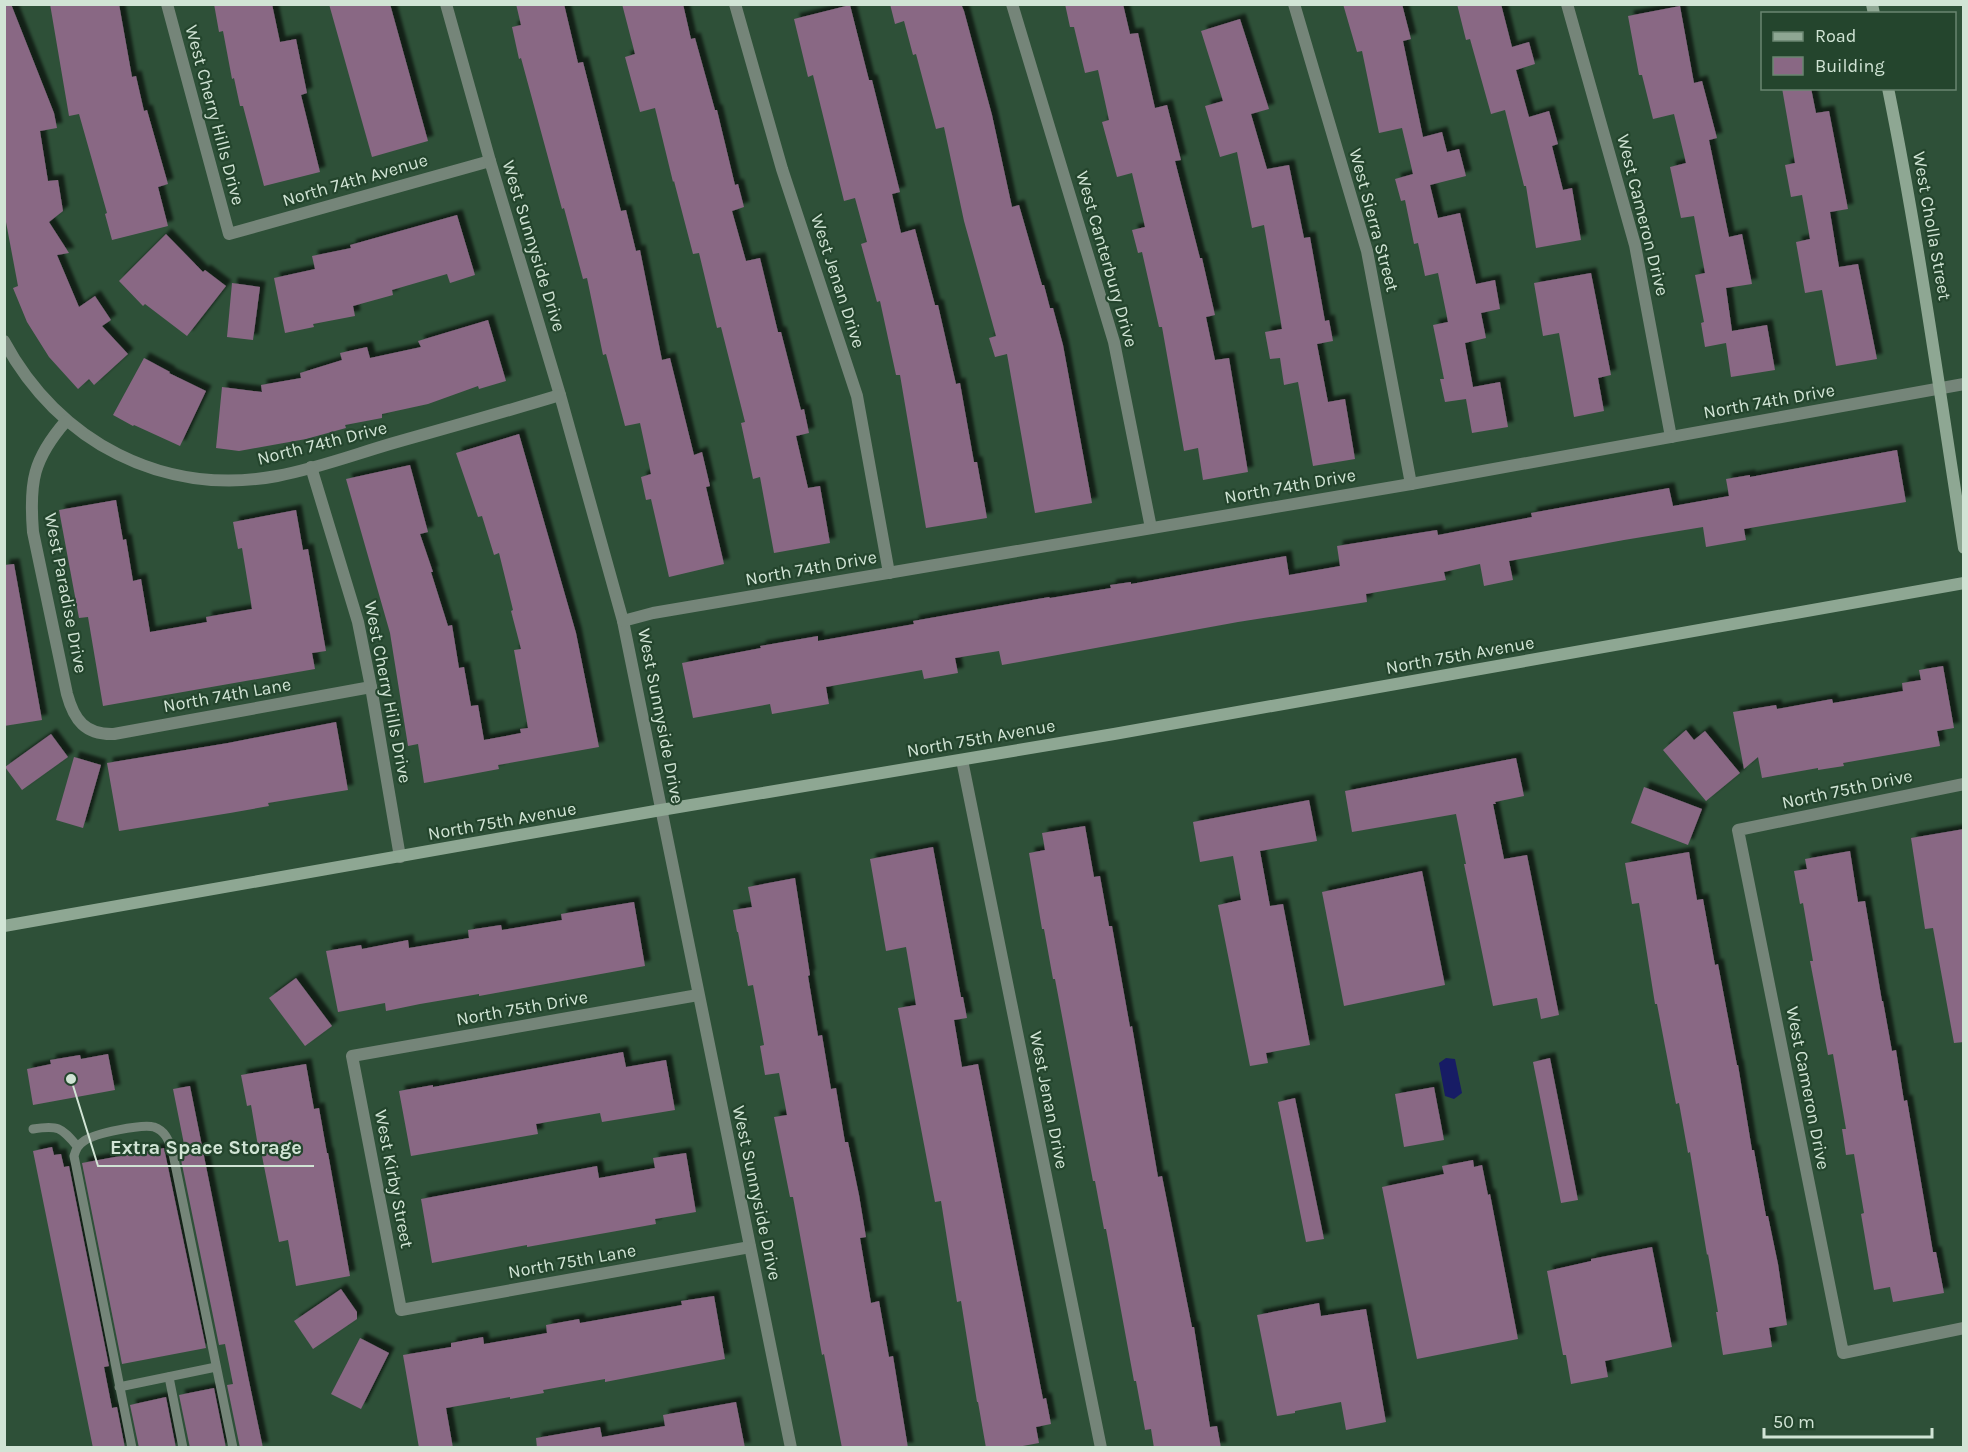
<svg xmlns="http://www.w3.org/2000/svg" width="1968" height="1452" font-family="Karla,sans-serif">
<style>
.water{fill:#171c65}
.building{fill:#896884;filter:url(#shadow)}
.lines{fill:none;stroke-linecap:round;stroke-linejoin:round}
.lane{stroke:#758579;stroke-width:9}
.street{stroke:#758579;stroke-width:12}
.secondary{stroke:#8ea793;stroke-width:12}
.labels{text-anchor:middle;stroke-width:4.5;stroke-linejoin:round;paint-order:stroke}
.street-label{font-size:18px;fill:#d1e4d5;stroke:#24452d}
.leader{fill:none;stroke:#d1e4d5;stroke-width:2}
.callout-dot{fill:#d1e4d5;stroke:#24452d;stroke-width:2}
.callout-label{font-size:20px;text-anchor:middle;font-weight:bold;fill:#d1e4d5;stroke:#24452d;stroke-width:4.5;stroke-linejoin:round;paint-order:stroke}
</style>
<defs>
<filter id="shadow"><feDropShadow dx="5.5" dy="-5.5" stdDeviation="1.5" flood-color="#0009"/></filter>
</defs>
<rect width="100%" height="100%" fill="#2e5038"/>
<path class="water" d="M1446,1058l9,1 7,34 -8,6 -9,-3 -6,-33z"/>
<g class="building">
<path d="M4,4h7l43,109 3,15 -17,3 8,50 10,-1 5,31 -14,11 20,31 -12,2 22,52 16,-11 16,24 -9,6 26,28 -34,31 -5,-6 -11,10 -29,-32 -22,-35 -14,-34 5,-2 -12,-64h-2z"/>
<path d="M50,4h69l13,73 4,-1 8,35 3,-1 21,74 -10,3 10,39 -56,14 -7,-26 2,-1 -28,-99 -10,2z"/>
<path d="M214,4h58l8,38 16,-3 11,54 -6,2 19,77 -56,14 -21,-80h-3l-6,-28 -2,1 -9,-48 -4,1z"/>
<path d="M329,4h61l38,137 -56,16z"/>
<path d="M516,4h48l14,59 5,-1 38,149 5,-1 10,41 4,-1 22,110 8,-2 24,97 8,-3 8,34 -4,1 18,77 -55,13 -18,-78 -5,1 -5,-23 10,-3 -11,-51 -15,3 -19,-72 -3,1 -16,-77 -4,1 -19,-71 -2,1 -41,-151 -2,1 -7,-32 9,-2z"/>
<path d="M622,4h61l8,35 4,-1 20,72h2l18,75 3,-1 6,23 -12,4 14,50 14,-3 18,74h3l20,78 3,-1 5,24 -13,3 12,52 12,-2 10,57 -56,10 -14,-76 -7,2 -12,-56 4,-1 -24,-95 -4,1 -18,-75 -6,1 -19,-73 -1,1 -18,-74 -15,4 -15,-55 10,-3z"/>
<path d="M890,4h71l3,7 28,104 20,92 7,-2 23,80h2l6,23h3l10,37 29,158 -57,10 -28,-159 -12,3 -6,-19 7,-2 -32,-115 -20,-94 -8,2 -20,-75 -3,1 -9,-34 -9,3z"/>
<path d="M1065,4h58l7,30 8,-1 17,75 12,-3 14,55 -6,1 25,97h2l13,57 -9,2 9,43 14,-2 19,114 -45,8 -5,-32 -14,3 -22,-124h-3l-17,-75 -4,1 -6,-23 13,-3 -13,-54 -15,4 -15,-55 7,-2 -11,-50 -13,3 -11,-46h-4z"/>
<path d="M1343,4h59l9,35 -8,2 20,96 19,-5 5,20 12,-3 7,27 -36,9 8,33 22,-5 16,71 19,-4 5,29 -19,4 5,25 -21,5 8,44 27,-5 8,45 -36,6 -6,-34 -21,3 -5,-23h4l-11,-54 15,-3 -10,-49 -13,3 -7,-33 -4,1 -9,-44 -4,1 -6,-22 18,-5 -11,-46 -23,5 -17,-82 -5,1z"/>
<path d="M1457,4h44l11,43 17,-5 6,22 -19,6 13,47 20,-6 9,33 -6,2 11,44 9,-2 9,52 -45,8 -10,-62h-2l-19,-76 -14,4 -21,-75 -4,1z"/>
<path d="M850,5l19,75h3l28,112 -8,2 9,39 14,-4 20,76h3l18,79 4,-1 14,79h3l10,56 -61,10 -26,-153h-4l-16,-74 -3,1 -16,-58 6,-2 -12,-44 -11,3 -31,-126 -5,2 -14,-58z"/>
<path d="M1680,6l14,77 8,-2 15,57 -8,2 20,97 13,-3 10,50 -26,4 6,43 35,-6 8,45 -44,7 -5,-34 -21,4 -4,-24 3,-1 -9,-47 10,-2 -11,-57 -13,2 -11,-51 16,-4 -12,-49 -21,5 -11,-44h-3l-11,-59z"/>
<path d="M1240,19l29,90 -18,5 16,55 22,-4 15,73 6,-1 15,84 4,-1 4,21 -16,3 11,58 17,-3 10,60 -42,7 -15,-84 -14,3 -4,-27 -10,1 -5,-27 17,-3 -18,-104 -12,3 -15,-76 -17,5 -15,-51 18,-5 -22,-70z"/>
<path d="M1782,88h29l5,25 13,-2 19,98 -18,3 9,55 19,-3 19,95 -41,7 -14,-76 -17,3 -9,-51 14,-3 -8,-44 -11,2 -6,-32 10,-2z"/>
<path d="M457,215l18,60 -25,8 -3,-9 -55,16 1,5 -40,11 2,10 -42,8 1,3 -29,6 -11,-55 41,-9 -3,-13 39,-8 -1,-3z"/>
<path d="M166,234l37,38 2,-2 21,16 -39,50 -42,-32 -2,2 -24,-25z"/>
<path d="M1591,273l20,102 -13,3 6,33 -30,6 -15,-84 -16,3 -9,-53z"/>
<path d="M232,283l28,4 -7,53 -26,-3z"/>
<path d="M488,320l18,61 -27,8 -1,-3 -50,18 -46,10v4l-37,7 1,3 -40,11 -67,12 -23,-3 6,-61 40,5 -1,-7 40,-7 -1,-5 42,-13 -2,-7 27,-6 3,11 51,-11 -3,-6z"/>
<path d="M144,358l26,14 -1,1 37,18 -26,55 -46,-21 -1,1 -20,-11z"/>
<path d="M519,434l57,199 23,114 -101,18 1,4 -75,14 -6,-39 -10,2 -18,-113 -44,-154 64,-14 18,67 -8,2 13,38h-2l17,54 4,-1 7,43 5,-1 7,39 7,-1 6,35 37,-7 -1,-4 8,-1 -14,-78 7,-1 -10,-38 2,-1 -14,-57 -5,2 -12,-39 -4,1 -22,-64z"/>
<path d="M1897,450l9,52 -162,27 2,11 -40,7 -3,-20 -79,13 -115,21 4,19 -29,6 -4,-22 -36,8 2,8 -80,14 1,8 -129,20 -236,43 -3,-14 -44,7 3,15 -34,6 -2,-9 -96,17 3,17 -57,10 -2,-10 -77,14 -11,-55 79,-15 -1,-2 58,-10v5l96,-17 -1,-3 136,-24 1,1 61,-10 -1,-3 21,-3v2l155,-28 3,19 51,-9 -3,-20 100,-16 1,5 94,-18 -1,-4 138,-25 4,18 56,-10 -3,-17 24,-4v2z"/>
<path d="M116,500l7,40 3,-1 7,42 8,-2 9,53 57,-10 -1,-5 46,-8 -10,-61 -4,1 -5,-27 63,-12 7,40 5,-1 18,102 -14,2 3,16 -212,37 -15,-89 -9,1 -20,-108z"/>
<path d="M14,564l28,156 -38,6v-161z"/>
<path d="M1943,666l11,62 -17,3 3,15 -97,17 1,3 -26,4v-2l-56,10 -4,-21 -14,12 -11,-57 43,-7 1,4 55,-10 1,4 70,-12 -1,-8 19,-3 -2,-10z"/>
<path d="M336,722l12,68 -80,13 1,3 -39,7 -111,18 -12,-68 121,-20z"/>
<path d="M1686,730l8,10 11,-9 35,42 -34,28 -43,-51z"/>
<path d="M51,734l17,23 -46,33 -17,-23z"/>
<path d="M74,757l27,8 -18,63 -27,-8z"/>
<path d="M1516,758l8,38 -29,6 1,2h-3l11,55 23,-4 32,160 -18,4 -4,-21 -44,8 -29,-142h2l-10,-50 -104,18 -7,-41z"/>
<path d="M1644,787l58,22 -14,36 -57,-22z"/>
<path d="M1309,800l8,41 -57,10 10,55 13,-2 27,141 -44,8 2,10 -18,3 -32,-161 23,-5 -8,-44 -33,6 -7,-40z"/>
<path d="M1085,826l9,51 6,-1 9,50h3l18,101 2,-1 26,151 4,-1 30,151h2l16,100 7,-1 4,22h-67l-3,-19 -6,1 -9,-49h-2l-28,-152h-2l-9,-48h-2l-38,-202h-2l-9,-50h-2l-13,-76 16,-3 -3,-17z"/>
<path d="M1964,829v213l-10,1 -21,-115 -8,1 -14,-91z"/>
<path d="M933,847l28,150h2l4,21 -13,2 8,47 16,-3 65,335 3,-1 5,26 -15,3 3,16 -27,5h-26l-8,-46h-1l-16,-101 -4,1 -16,-101 -6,1 -37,-194 18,-3 -10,-58 -20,4 -16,-92z"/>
<path d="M1850,851l8,51 7,-1 17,100h1l9,50 4,-1 8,51 3,-1 26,152h3l8,41 -51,9 -3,-15 -16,3 -13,-76 3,-1 -10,-59 -8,1 -4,-26h4l-13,-75 -5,1 -18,-94h3l-10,-58 -3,1 -6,-33 13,-2 -2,-10z"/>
<path d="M1689,852l8,48 6,-1 12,66 3,-1 19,101h1l14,85h2l12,66h2l10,48 9,61 -18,3 3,19 -49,8 -7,-43h2l-10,-58 -1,1 -17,-103 -2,1 -9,-50 -3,1 -19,-100h-2l-16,-101 -7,1 -7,-41z"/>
<path d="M1422,871l23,114 -101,21 -22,-114z"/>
<path d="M795,878l15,97 -2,1 10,60 4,-1 9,54 5,-1 9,54h3l11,53 7,42 -6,1 11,65 8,-2 10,56 4,-1 15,92h-66l-18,-94 -2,1 -29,-158h-3l-16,-80 13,-2 -8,-42 -14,2 -5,-29 4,-1 -11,-60 -5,1 -10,-54h-1l-4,-22 19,-3 -4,-20z"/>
<path d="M634,902l11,64 -166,30v-2l-59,10 -34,7 -1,-8 -47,9 -12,-61 35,-6 1,4 46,-9 1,8 60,-10 -1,-8 33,-5 1,5 60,-10 -1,-6z"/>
<path d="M296,978l36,48 -27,20 -36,-48z"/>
<path d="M623,1052l3,15 40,-7 9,50 -73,12 -2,-9 -64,11 2,10 -127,22 -12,-65 34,-6v2z"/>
<path d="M108,1054l7,36 -82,15 -6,-36 24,-5 -1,-4 30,-5 1,4z"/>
<path d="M1550,1058l28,142 -17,3 -28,-141z"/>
<path d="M306,1064l8,45 5,-1 8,45h1l22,123 -54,10 -8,-46 -9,2 -18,-91 -2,1 -8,-47 -4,1 -6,-31z"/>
<path d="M190,1086l59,295 14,67h-23l-13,-63 6,-1 -8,-40 -6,1 -41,-200 6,-1 -11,-55z"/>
<path d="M1434,1087l10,53 -40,7 -9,-53z"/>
<path d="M1295,1098l29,141 -18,3 -28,-140z"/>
<path d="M52,1147l2,8 7,-1 3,13 5,-1 40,200 -5,1 8,41 5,-1 8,41h-32l-60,-297z"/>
<path d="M164,1148l42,200 -84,16 -40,-201z"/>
<path d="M686,1153l10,59 -41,7 1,5 -129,23v-2l-95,18 -11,-64 176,-33 2,12 56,-10 -2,-10z"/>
<path d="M1473,1160l1,7 8,-2 6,30 2,-1 28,145 -101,20 -35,-172 62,-13 -2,-8z"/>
<path d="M1652,1247l20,100 -67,14 3,16 -37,7 -5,-29h-3l-16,-84 44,-10v-2z"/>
<path d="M341,1289l16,23v7l-44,30 -19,-28z"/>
<path d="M714,1296l11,63 -120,23v-3l-62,11 1,3 -34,6v-2l-64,11 7,40h-34l-16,-93 48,-8v-4l32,-6 1,7 63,-11 -1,-8 33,-6 1,4 102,-18 -1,-4z"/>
<path d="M1319,1303l2,13 45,-7 20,113 -40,8 -5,-28 -46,9v2l-18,3 -20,-101z"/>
<path d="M360,1338l29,15 -28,56 -30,-15z"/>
<path d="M214,1388l12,60h-36l-11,-53z"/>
<path d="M166,1397l10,51h-37l-9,-43z"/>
<path d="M736,1402l9,46h-208l-1,-10 64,-11 2,10 63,-11 -2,-11z"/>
</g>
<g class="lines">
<g class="lane">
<path d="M33,1129c25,-4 28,-2 44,17"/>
<path d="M169,1377l14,71"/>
<path d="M119,1387l97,-20"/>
<path d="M132,1448l-58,-292c2,-7 4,-11 10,-15 11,-8 58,-17 70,-14 11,4 14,12 18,22l61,299"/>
</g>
<g class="street">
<path d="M167,4l62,230 261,-73"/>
<path d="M446,4l44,157 70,234 63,226 168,827"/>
<path d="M735,4l47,165 75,227 32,177"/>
<path d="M1012,4l102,338 37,186"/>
<path d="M1294,4l73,247 44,233"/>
<path d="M1567,4l68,241 36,192"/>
<path d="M4,341c54,101 159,156 273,135 38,-7 76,-21 113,-32 57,-16 114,-32 170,-49"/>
<path d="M66,421c-33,38 -37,61 -33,111l34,162c7,26 18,41 47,40l257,-47"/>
<path d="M311,467l47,155 13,65 29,170"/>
<path d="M623,621l30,-8 758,-129 553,-100"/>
<path d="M962,760l139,688"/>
<path d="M1964,784l-226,46 105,523 121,-25"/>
<path d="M698,995l-346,61 49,254 349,-63"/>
</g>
<g class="secondary">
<path d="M1872,4l2,10"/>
<path d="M1888,88c31,153 52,307 76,460"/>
<path d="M4,926l657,-116 453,-76 850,-151"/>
</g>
</g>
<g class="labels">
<g class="street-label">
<text transform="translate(215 115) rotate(75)" y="6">West Cherry Hills Drive</text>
<text transform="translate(355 180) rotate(-16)" y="6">North 74th Avenue</text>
<text transform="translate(1643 215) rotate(76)" y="6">West Cameron Drive</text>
<text transform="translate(1374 220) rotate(75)" y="6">West Sierra Street</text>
<text transform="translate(1932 226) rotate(80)" y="6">West Cholla Street</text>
<text transform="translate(534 246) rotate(73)" y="6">West Sunnyside Drive</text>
<text transform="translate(1107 259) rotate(74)" y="6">West Canterbury Drive</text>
<text transform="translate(838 281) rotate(72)" y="6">West Jenan Drive</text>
<text transform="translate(1769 401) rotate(-10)" y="6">North 74th Drive</text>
<text transform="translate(322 443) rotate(-14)" y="6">North 74th Drive</text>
<text transform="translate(1290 486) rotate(-10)" y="6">North 74th Drive</text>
<text transform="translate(811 568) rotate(-10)" y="6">North 74th Drive</text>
<text transform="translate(66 593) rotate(79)" y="6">West Paradise Drive</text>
<text transform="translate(1460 655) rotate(-10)" y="6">North 75th Avenue</text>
<text transform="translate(388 692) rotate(79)" y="6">West Cherry Hills Drive</text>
<text transform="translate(227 695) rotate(-10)" y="6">North 74th Lane</text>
<text transform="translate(661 716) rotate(79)" y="6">West Sunnyside Drive</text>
<text transform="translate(981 738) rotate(-10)" y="6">North 75th Avenue</text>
<text transform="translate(1847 789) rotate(-12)" y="6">North 75th Drive</text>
<text transform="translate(502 821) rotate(-10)" y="6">North 75th Avenue</text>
<text transform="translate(522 1008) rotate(-10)" y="6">North 75th Drive</text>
<text transform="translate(1808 1088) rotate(79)" y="6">West Cameron Drive</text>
<text transform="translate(1049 1100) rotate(79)" y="6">West Jenan Drive</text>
<text transform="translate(394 1179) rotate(79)" y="6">West Kirby Street</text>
<text transform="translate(757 1193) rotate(78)" y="6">West Sunnyside Drive</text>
<text transform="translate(572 1261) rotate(-10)" y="6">North 75th Lane</text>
</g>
</g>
<path class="leader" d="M71 1079L98 1166H314"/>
<circle class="callout-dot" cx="71" cy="1079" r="6"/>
<g class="callout-label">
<text x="206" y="1154">Extra Space Storage</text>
</g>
<rect width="1968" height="1452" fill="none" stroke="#d1e4d5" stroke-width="12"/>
<rect x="1761" y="12" width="195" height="78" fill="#24452d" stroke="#698570" stroke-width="1.5"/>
<rect x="1773" y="32" width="30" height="9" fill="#8ea793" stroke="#698570" stroke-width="1.5"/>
<text x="1815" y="42" font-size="18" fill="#d1e4d5">Road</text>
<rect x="1773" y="57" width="30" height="18" fill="#896884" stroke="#698570" stroke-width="1.5"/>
<text x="1815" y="72" font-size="18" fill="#d1e4d5">Building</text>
<path d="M1764 1428v9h168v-9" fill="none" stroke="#d1e4d5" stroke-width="3"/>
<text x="1773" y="1428" font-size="18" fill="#d1e4d5" stroke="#24452d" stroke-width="4.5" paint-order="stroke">50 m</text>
</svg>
